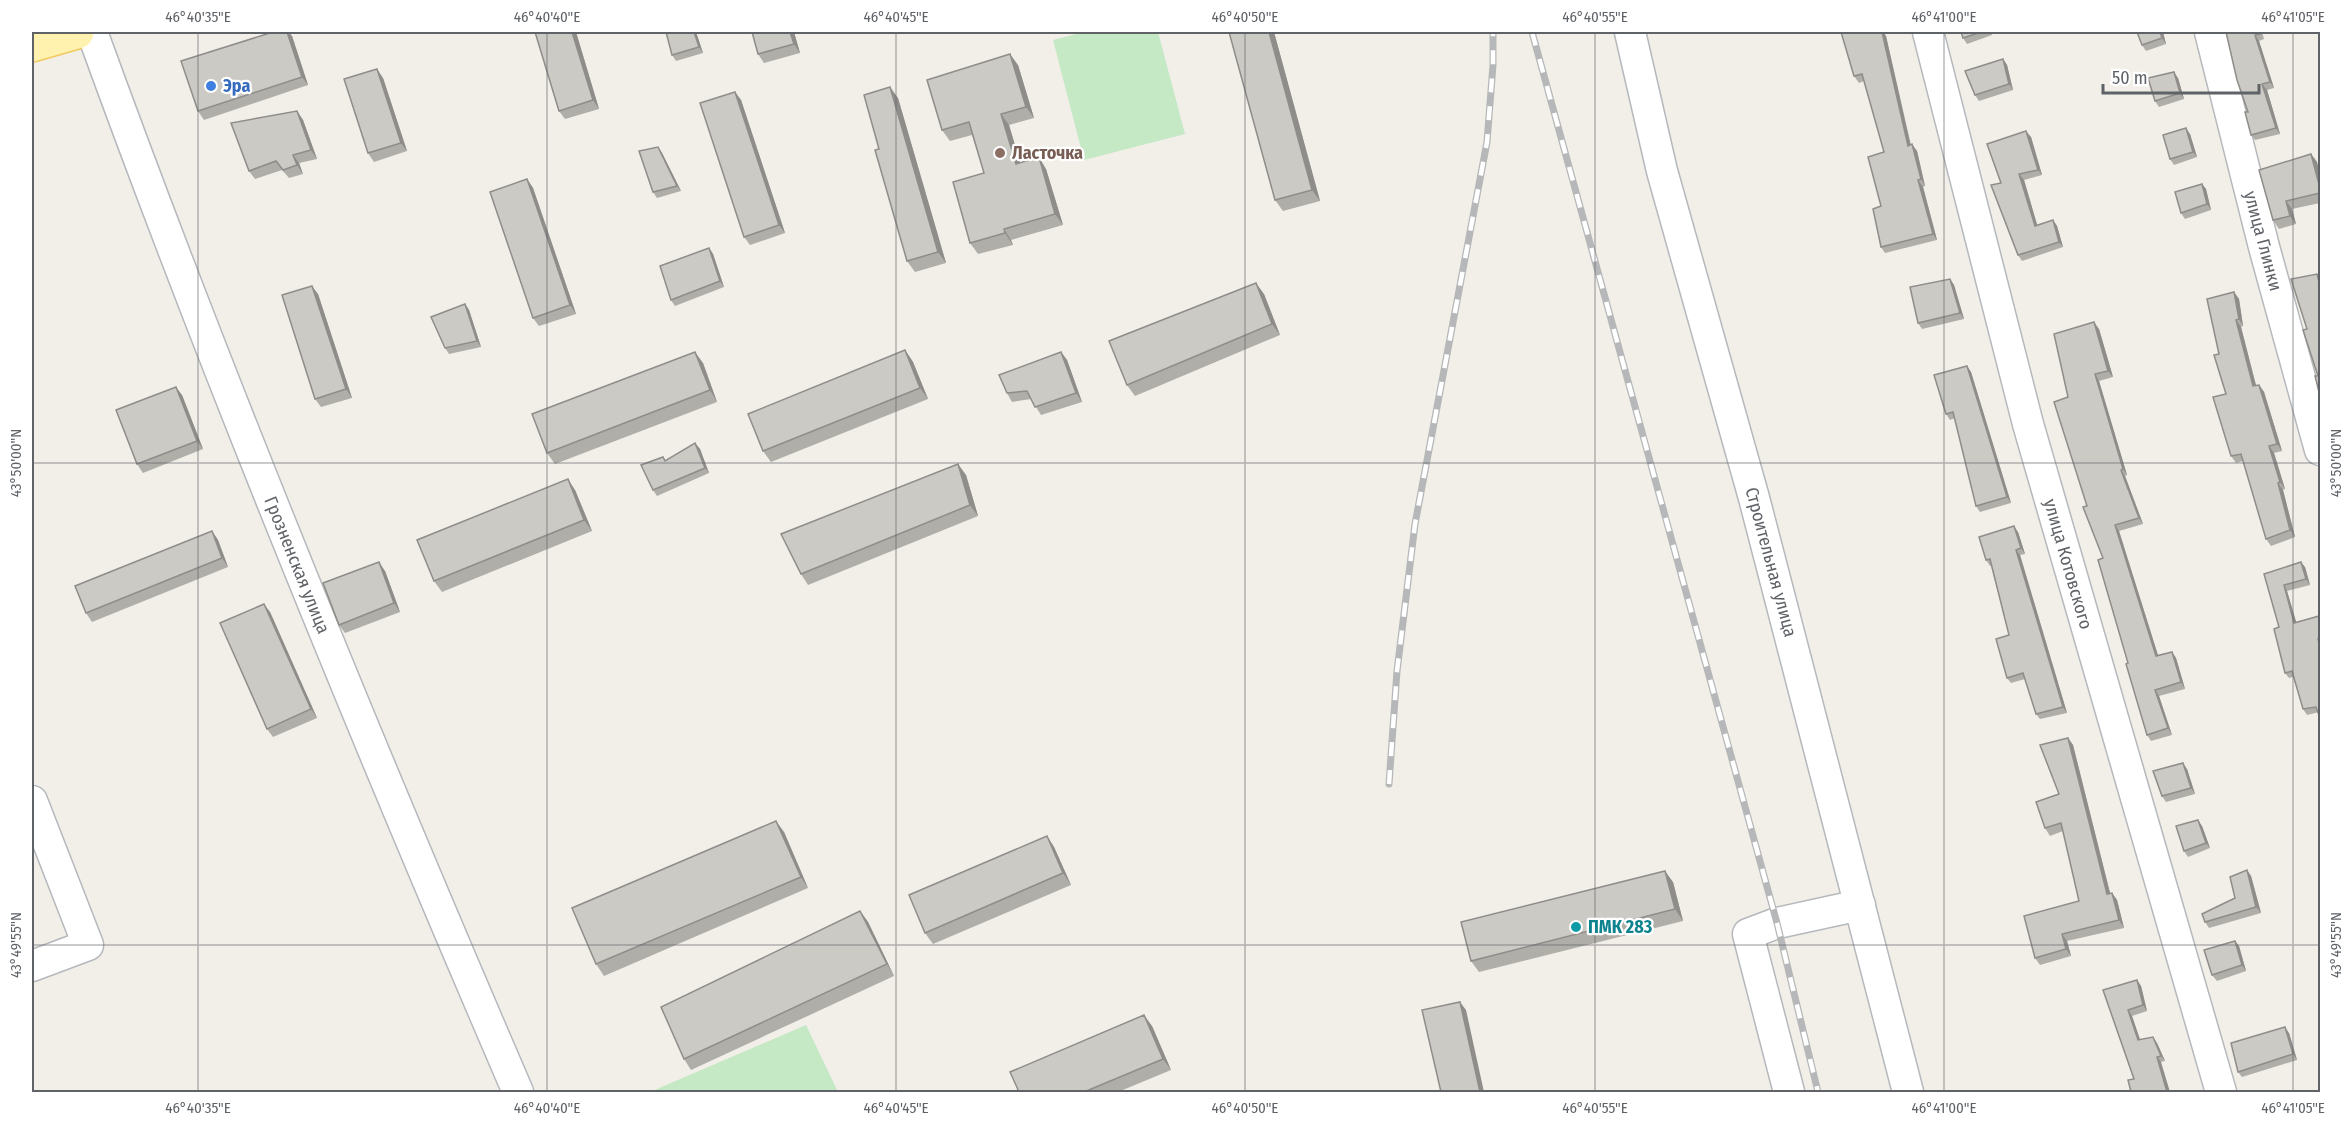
<svg xmlns="http://www.w3.org/2000/svg" width="2352" height="1124" font-family="'Fira Sans Condensed',sans-serif">
<style>
.green{fill:#c5e8c5}
.lines{fill:none;stroke-linecap:round;stroke-linejoin:round}
.minor-casing{stroke:#b5b8bc;stroke-width:33}
.major-casing{stroke:#f2c960;stroke-width:36}
.minor{stroke:#fff;stroke-width:30}
.major{stroke:#fff2af;stroke-width:33}
.rail-casing{stroke:#b6b7b8;stroke-width:7}
.rail{stroke:#fff;stroke-width:4.5;stroke-dasharray:14;stroke-linecap:butt}
.wall{fill:#afaea9}
.shaded-wall{fill:#8f8d8a}
.building{fill:#cccac5;stroke:#8f8d8a;stroke-width:1.5}
.ticks{fill:none;stroke:#5f6368;stroke-width:1.5;stroke-opacity:0.45}
.shop-dot{fill:#3f7fe0;stroke:#fff;stroke-width:2}
.education-dot{fill:#8d6e63;stroke:#fff;stroke-width:2}
.culture-dot{fill:#0f9aa8;stroke:#fff;stroke-width:2}
.labels{text-anchor:middle;stroke-width:4.5;stroke-linejoin:round;paint-order:stroke}
.shop-label{font-size:18px;font-weight:bold;fill:#366cbe;stroke:#fff;text-anchor:start}
.education-label{font-size:18px;font-weight:bold;fill:#785e54;stroke:#fff;text-anchor:start}
.street-label{font-size:18px;fill:#5f6368;stroke:#fff}
.culture-label{font-size:18px;font-weight:bold;fill:#0d838f;stroke:#fff;text-anchor:start}
.neatline{fill:none;stroke:#5f6368;stroke-width:2}
.ticks-label{font-size:15px;text-anchor:middle;fill:#5f6368}
</style>
<rect width="100%" height="100%" fill="#f1efe8"/>
<g class="green">
<path d="M1084,32h74l27,102 -101,26 -31,-120z"/>
<path d="M806,1025l32,67h-188z"/>
</g>
<g class="lines">
<g class="minor-casing">
<g id="minor">
<path d="M92,32c130,358 275,710 426,1060"/>
<path d="M1630,32l32,139 92,327 154,594"/>
<path d="M1928,32l100,392 193,668"/>
<path d="M2210,32l54,215 56,203"/>
<path d="M32,801l56,144 -56,21"/>
<path d="M1789,1092l-41,-158 29,-11 83,-18"/>
</g>
</g>
<g class="major-casing">
<path id="major" d="M32,45l45,-13"/>
</g>
<use href="#minor" class="minor"/>
<use href="#major" class="major"/>
<g class="rail-casing">
<g id="rail">
<path d="M1532,32l245,891 41,169"/>
<path d="M1389,784l8,-113 18,-147 72,-382 6,-77v-33"/>
</g>
</g>
<use href="#rail" class="rail"/>
</g>
<g class="wall">
<path d="M535,32h41l23,77 -34,10 -6,-8z"/>
<path d="M696,32l7,21 -27,8 -4,-6z"/>
<path d="M752,32h42l6,21 -36,10 -6,-9z"/>
<path d="M1229,32h45l46,169 -37,10 -8,-11z"/>
<path d="M1841,32h42l3,4 25,109 6,6 8,35 -2,1 14,53 -52,13 -4,-6v-41l3,-54 -20,-71 -5,2 -5,-7z"/>
<path d="M1961,32h30l1,3 -25,9 -4,-6z"/>
<path d="M2137,32h26l3,12 -20,7 -4,-6z"/>
<path d="M2226,32h36l2,7 -5,2 15,47 -7,2 13,44 -25,6 -4,-5 -3,-23z"/>
<path d="M292,36l16,49 -104,35 -6,-9z"/>
<path d="M2003,59l4,6 6,25 -34,11 -4,-6z"/>
<path d="M1018,65l16,53 -25,7 11,38 26,6 17,56 -52,15 2,5 -35,9 -8,-11 14,-70 -12,-38 -22,6 -8,-11z"/>
<path d="M383,78l24,73 -33,11 -6,-9z"/>
<path d="M2178,78l6,21 -25,8 -4,-6z"/>
<path d="M735,92l6,8 44,133 -35,12 -6,-8z"/>
<path d="M898,98l48,165 -31,9 -8,-11z"/>
<path d="M297,111l6,9 14,39 -18,4 4,11 -14,4 -7,-8 -27,9 -6,-8z"/>
<path d="M2190,134l7,23 -23,8 -4,-6z"/>
<path d="M2031,137l11,38 -18,5 13,45 16,-5 4,6 6,21 -41,14 -4,-6 -17,-72z"/>
<path d="M658,147l4,6 19,38 -24,7 -4,-6z"/>
<path d="M2311,154l6,8 3,13v28l-28,6 4,15 -17,5 -6,-9z"/>
<path d="M527,179l6,9 43,126 -37,12 -6,-8z"/>
<path d="M2202,184l4,5 5,21 -26,9 -4,-6z"/>
<path d="M709,248l4,6 11,33 -49,19 -4,-6z"/>
<path d="M1950,279l4,6 10,34 -42,10 -4,-6z"/>
<path d="M2234,292l5,7 4,27 -2,1 15,59 3,-1 5,7 18,59 -8,2 11,36 -2,1 12,47 -24,9 -5,-7 -23,-78 -7,2 -5,-7 -5,-62 -7,-40z"/>
<path d="M318,294l34,104 -31,9 -6,-8z"/>
<path d="M1264,294l16,41 -145,61 -8,-11z"/>
<path d="M465,304l4,6 12,37 -32,7 -4,-6z"/>
<path d="M2099,329l14,48 -14,4 28,94 -2,1 18,48 -24,7 39,124 14,-3 4,6 9,31 -26,7 13,39 -21,6 -4,-6 -44,-177 -16,-52 -19,-109z"/>
<path d="M905,350l8,12 15,37 -157,63 -8,-11z"/>
<path d="M1061,352l6,8 15,42 -41,13 -10,-16 -19,3 -5,-9z"/>
<path d="M703,363l14,39 -162,62 -8,-11z"/>
<path d="M1967,366l4,6 40,131 -31,9 -4,-6 -21,-88 -5,2 -4,-6z"/>
<path d="M182,395l21,54 -60,24 -6,-9z"/>
<path d="M695,443l5,6 9,24 -52,23 -4,-6 10,-33 3,4z"/>
<path d="M966,475l12,41 -170,69 -7,-11z"/>
<path d="M575,490l17,41 -150,61 -8,-11z"/>
<path d="M212,531l6,9 10,27 -136,55 -6,-9z"/>
<path d="M2018,532l7,22 -5,1 47,158 -27,6 -4,-5 -11,-35 -14,4 -4,-5 2,-43 -18,-69h-1l-4,-6z"/>
<path d="M2305,567l5,18 -23,6 9,31 23,-6 1,2v100l-1,-6 -12,3 -4,-6 -10,-32 -4,1 -4,-5 -6,-46 -15,-53z"/>
<path d="M385,571l15,41 -55,21 -6,-8z"/>
<path d="M270,612l47,106 -44,19 -6,-8z"/>
<path d="M2068,738l5,7 37,148h2l5,7 7,28 -57,13 4,15 -31,9 -5,-7 44,-57 -16,-70 -13,5 -5,-8 14,-34z"/>
<path d="M2187,769l8,25 -29,8 -4,-6z"/>
<path d="M2202,826l8,22 -22,9 -4,-6z"/>
<path d="M784,832l24,56 -204,88 -8,-12z"/>
<path d="M1047,836l7,11 17,38 -138,59 -8,-11z"/>
<path d="M2247,870l4,6 10,37 -52,15 -4,-6 30,-24z"/>
<path d="M1673,882l10,39 -204,51 -8,-11z"/>
<path d="M860,911l8,11 26,54 -203,94 -7,-11z"/>
<path d="M2235,941l4,5 7,25 -29,10 -5,-6z"/>
<path d="M2137,980l4,6 6,25 -15,5 8,23 17,4 8,18 -4,1 -27,17 -31,-89z"/>
<path d="M1152,1026l19,44 -53,22h-99z"/>
<path d="M2289,1033l8,27 -55,17 -4,-5z"/>
</g>
<g class="shaded-wall">
<path d="M287,32h2l3,4 16,49 -6,-8z"/>
<path d="M572,32h4l23,77 -6,-9z"/>
<path d="M694,32h2l7,21 -4,-6z"/>
<path d="M790,32h4l6,21 -6,-9z"/>
<path d="M1269,32h5l46,169 -8,-11z"/>
<path d="M1882,32h1l3,4 26,116 -4,-6z"/>
<path d="M2160,32h3l3,12 -4,-6z"/>
<path d="M2255,35l4,6 15,47 -4,-6z"/>
<path d="M1010,54l8,11 16,53 -8,-11z"/>
<path d="M2003,59l4,6 6,25 -4,-6z"/>
<path d="M377,69l6,9 24,73 -6,-8z"/>
<path d="M2174,72l4,6 6,21 -4,-6z"/>
<path d="M2262,84l5,6 13,44 -4,-6z"/>
<path d="M890,87l8,11 48,165 -8,-11z"/>
<path d="M735,92l6,8 44,133 -6,-8z"/>
<path d="M297,111l6,9 14,39 -6,-9z"/>
<path d="M1001,114l8,11 15,50 -8,-11z"/>
<path d="M2186,128l4,6 7,23 -4,-5z"/>
<path d="M2026,131l5,6 11,38 -4,-5z"/>
<path d="M1912,144l5,7 8,35 -4,-7z"/>
<path d="M658,147l4,6 19,38 -4,-5z"/>
<path d="M2311,154l6,8 3,13v13z"/>
<path d="M293,155l6,8 4,11 -6,-9z"/>
<path d="M1039,157l7,12 17,56 -8,-11z"/>
<path d="M2019,174l5,6 15,51 -4,-5z"/>
<path d="M527,179l6,9 43,126 -6,-9z"/>
<path d="M1918,180l5,7 14,53 -4,-6z"/>
<path d="M2202,184l4,5 5,21 -4,-6z"/>
<path d="M2286,201l6,8 4,15 -6,-8z"/>
<path d="M2053,220l4,6 6,21 -4,-5z"/>
<path d="M1004,229l7,11 2,5 -8,-12z"/>
<path d="M709,248l4,6 11,33 -4,-6z"/>
<path d="M1950,279l4,6 10,34 -4,-6z"/>
<path d="M1256,283l8,11 16,41 -8,-11z"/>
<path d="M312,286l6,8 34,104 -6,-9z"/>
<path d="M2234,292l5,7 4,27 -4,-7z"/>
<path d="M465,304l4,6 12,37 -4,-6z"/>
<path d="M2236,320l5,7 17,66 -5,-7z"/>
<path d="M2094,322l5,7 14,48 -5,-6z"/>
<path d="M905,350l8,12 15,37 -8,-11z"/>
<path d="M695,352l8,11 14,39 -7,-12z"/>
<path d="M1061,352l6,8 15,42 -6,-9z"/>
<path d="M1967,366l4,6 40,131 -4,-6z"/>
<path d="M2095,374l4,7 28,94 -4,-6z"/>
<path d="M2259,385l5,7 18,59 -5,-7z"/>
<path d="M176,387l6,8 21,54 -6,-8z"/>
<path d="M695,443l5,6 9,24 -4,-5z"/>
<path d="M2269,446l5,7 11,36 -5,-7z"/>
<path d="M958,464l8,11 12,41 -8,-11z"/>
<path d="M2121,470l4,6 18,48 -4,-6z"/>
<path d="M568,479l7,11 17,41 -8,-11z"/>
<path d="M2278,483l5,7 12,47 -5,-7z"/>
<path d="M2115,525l4,6 41,131 -4,-6z"/>
<path d="M2014,526l4,6 7,22 -4,-6z"/>
<path d="M212,531l6,9 10,27 -6,-9z"/>
<path d="M2016,550l4,5 47,158 -4,-6z"/>
<path d="M379,562l6,9 15,41 -6,-9z"/>
<path d="M2301,562l4,5 5,18 -4,-6z"/>
<path d="M2284,585l3,6 11,37 -4,-5z"/>
<path d="M264,604l6,8 47,106 -6,-9z"/>
<path d="M2172,652l4,6 9,31 -4,-7z"/>
<path d="M2155,690l4,6 13,39 -4,-7z"/>
<path d="M2068,738l5,7 39,156 -5,-7z"/>
<path d="M2183,763l4,6 8,25 -4,-6z"/>
<path d="M2198,820l4,6 8,22 -4,-5z"/>
<path d="M776,821l8,11 24,56 -7,-11z"/>
<path d="M1047,836l7,11 17,38 -8,-12z"/>
<path d="M2247,870l4,6 10,37 -5,-6z"/>
<path d="M1665,871l8,11 10,39 -8,-12z"/>
<path d="M2112,893l5,7 7,28 -5,-8z"/>
<path d="M860,911l8,11 26,54 -7,-12z"/>
<path d="M2062,934l5,7 4,15 -5,-7z"/>
<path d="M2235,941l4,5 7,25 -4,-6z"/>
<path d="M2137,980l4,6 6,25 -4,-6z"/>
<path d="M1460,1002l6,8 18,82h-4z"/>
<path d="M2128,1010l4,6 10,30 -4,-6z"/>
<path d="M1144,1015l8,11 19,44 -8,-11z"/>
<path d="M2285,1027l4,6 8,27 -4,-6z"/>
<path d="M2153,1037l4,6 8,18 -4,-5z"/>
<path d="M2157,1057l4,5 9,30h-3z"/>
</g>
<g class="building">
<path d="M273,32h14l15,45 -104,34 -17,-50z"/>
<path d="M535,32h37l21,68 -34,11z"/>
<path d="M666,32h28l5,15 -27,8z"/>
<path d="M752,32h38l4,12 -36,10z"/>
<path d="M1229,32h40l43,158 -37,10z"/>
<path d="M1841,32h41l26,114 4,-2 9,35 -3,1 15,54 -52,13 -8,-38 8,-3 -13,-49 16,-5 -22,-78 -8,2z"/>
<path d="M1961,32h20l-18,6z"/>
<path d="M2137,32h23l2,6 -20,7z"/>
<path d="M2226,32h33l1,2 -5,1 15,47 -8,2 14,44 -25,7 -6,-23h3l-11,-32z"/>
<path d="M1010,54l16,53 -25,7 15,50 23,-7 16,57 -51,15 1,4 -35,10 -17,-61 31,-9 -15,-51 -27,8 -15,-50z"/>
<path d="M2003,59l6,25 -34,11 -10,-24z"/>
<path d="M377,69l24,74 -33,10 -24,-74z"/>
<path d="M2174,72l6,21 -25,8 -7,-23z"/>
<path d="M890,87l48,165 -31,9 -32,-111 4,-1 -15,-54z"/>
<path d="M735,92l44,133 -35,12 -44,-134z"/>
<path d="M297,111l14,39 -18,5 4,10 -14,5 -7,-9 -27,10 -18,-48z"/>
<path d="M2186,128l7,24 -23,7 -7,-24z"/>
<path d="M2026,131l12,39 -19,4 16,52 18,-6 6,22 -41,13 -27,-70 10,-2 -14,-39z"/>
<path d="M658,147l19,39 -24,6 -14,-41z"/>
<path d="M2311,154l9,34v5l-34,8 4,15 -17,4 -14,-50z"/>
<path d="M527,179l43,126 -37,13 -43,-126z"/>
<path d="M2202,184l5,20 -26,9 -6,-21z"/>
<path d="M709,248l11,33 -49,19 -11,-34z"/>
<path d="M2317,274l3,12v110l-5,-20h3l-15,-46 4,-1 -16,-50z"/>
<path d="M1950,279l10,34 -42,10 -8,-36z"/>
<path d="M1256,283l16,41 -145,61 -18,-44z"/>
<path d="M312,286l34,103 -31,10 -33,-104z"/>
<path d="M2234,292l5,27 -3,1 17,66 6,-1 18,59 -8,2 11,36 -2,1 12,47 -24,9 -25,-85 -10,2 -18,-59 13,-3 -12,-39 5,-1 -12,-55z"/>
<path d="M465,304l12,37 -32,7 -14,-31z"/>
<path d="M2094,322l14,49 -13,3 28,95 -2,1 18,48 -24,7 41,131 16,-4 9,30 -26,8 13,38 -21,7 -21,-71 2,-1 -30,-103 5,-2 -20,-51 4,-1 -33,-104 14,-5 -14,-63z"/>
<path d="M905,350l15,38 -157,63 -15,-37z"/>
<path d="M695,352l15,38 -163,63 -15,-39z"/>
<path d="M1061,352l15,41 -41,14 -8,-16 -20,2 -8,-18z"/>
<path d="M1967,366l40,131 -31,9 -23,-94 -7,2 -12,-39z"/>
<path d="M176,387l21,54 -60,23 -21,-54z"/>
<path d="M695,443l10,25 -52,22 -12,-25 22,-8 2,4z"/>
<path d="M958,464l12,41 -169,69 -20,-40z"/>
<path d="M568,479l16,41 -150,61 -17,-41z"/>
<path d="M2014,526l7,22 -5,2 47,157 -27,7 -13,-41 -16,5 -11,-39 13,-4 -19,-76 -4,1 -7,-23z"/>
<path d="M212,531l10,27 -136,55 -11,-27z"/>
<path d="M379,562l15,41 -55,22 -16,-42z"/>
<path d="M2301,562l5,17 -22,6 10,38 25,-7 1,6v17h-2l2,7v72l-4,-11 -13,2 -11,-38 -7,2 -11,-44 5,-2 -15,-53z"/>
<path d="M264,604l47,105 -44,20 -47,-106z"/>
<path d="M2068,738l39,156 5,-1 7,27 -57,14 4,15 -31,9 -11,-42 55,-15 -18,-78 -16,5 -9,-26 23,-8 -19,-49z"/>
<path d="M2183,763l8,25 -29,8 -9,-25z"/>
<path d="M2198,820l8,23 -22,8 -8,-25z"/>
<path d="M776,821l25,56 -205,87 -24,-56z"/>
<path d="M1047,836l16,37 -138,60 -16,-38z"/>
<path d="M2247,870l9,37 -51,15 -3,-8 33,-16 -5,-21z"/>
<path d="M1665,871l10,38 -204,52 -10,-39z"/>
<path d="M860,911l27,53 -203,95 -23,-52z"/>
<path d="M2235,941l7,24 -30,10 -8,-25z"/>
<path d="M2137,980l6,25 -15,5 10,30 15,-3 8,19 -4,1 10,35h-36l-3,-12 6,-1 -31,-89z"/>
<path d="M1460,1002l20,90h-39l-19,-82z"/>
<path d="M1144,1015l19,44 -79,33h-65l-9,-20z"/>
<path d="M2285,1027l8,27 -55,18 -7,-29z"/>
</g>
<path class="ticks" d="M198,32v1060M547,32v1060M896,32v1060M1245,32v1060M1595,32v1060M1944,32v1060M2293,32v1060M32,463h2288M32,945h2288"/>
<circle class="shop-dot" cx="211" cy="86" r="6"/>
<circle class="education-dot" cx="1000" cy="153" r="6"/>
<circle class="culture-dot" cx="1576" cy="927" r="6"/>
<g class="labels">
<g class="shop-label">
<text x="223" y="92">Эра</text>
</g>
<g class="education-label">
<text x="1012" y="159">Ласточка</text>
</g>
<g class="street-label">
<text transform="translate(2263 241) rotate(75)" y="6">улица Глинки</text>
<text transform="translate(1771 562) rotate(75)" y="6">Строительная улица</text>
<text transform="translate(2068 564) rotate(74)" y="6">улица Котовского</text>
<text transform="translate(297 565) rotate(68)" y="6">Грозненская улица</text>
</g>
<g class="culture-label">
<text x="1588" y="933">ПМК 283</text>
</g>
</g>
<rect width="2352" height="1124" fill="none" stroke="#ffffff" stroke-width="66"/>
<path d="M2103 84v9h156v-9" fill="none" stroke="#5f6368" stroke-width="3"/>
<text x="2112" y="84" font-size="18" fill="#5f6368" stroke="#ffffff" stroke-width="4.5" paint-order="stroke">50 m</text>
<rect x="33" y="33" width="2286" height="1058" class="neatline"/>
<g class="ticks-label">
<text x="198" y="22">46°40'35"E</text>
<text x="547" y="22">46°40'40"E</text>
<text x="896" y="22">46°40'45"E</text>
<text x="1245" y="22">46°40'50"E</text>
<text x="1595" y="22">46°40'55"E</text>
<text x="1944" y="22">46°41'00"E</text>
<text x="2293" y="22">46°41'05"E</text>
<text transform="translate(16 463) rotate(-90)" y="5">43°50'00"N</text>
<text transform="translate(2336 463) rotate(-90)" y="5">43°50'00"N</text>
<text transform="translate(16 945) rotate(-90)" y="5">43°49'55"N</text>
<text transform="translate(2336 945) rotate(-90)" y="5">43°49'55"N</text>
<text x="198" y="1113">46°40'35"E</text>
<text x="547" y="1113">46°40'40"E</text>
<text x="896" y="1113">46°40'45"E</text>
<text x="1245" y="1113">46°40'50"E</text>
<text x="1595" y="1113">46°40'55"E</text>
<text x="1944" y="1113">46°41'00"E</text>
<text x="2293" y="1113">46°41'05"E</text>
</g>
</svg>
